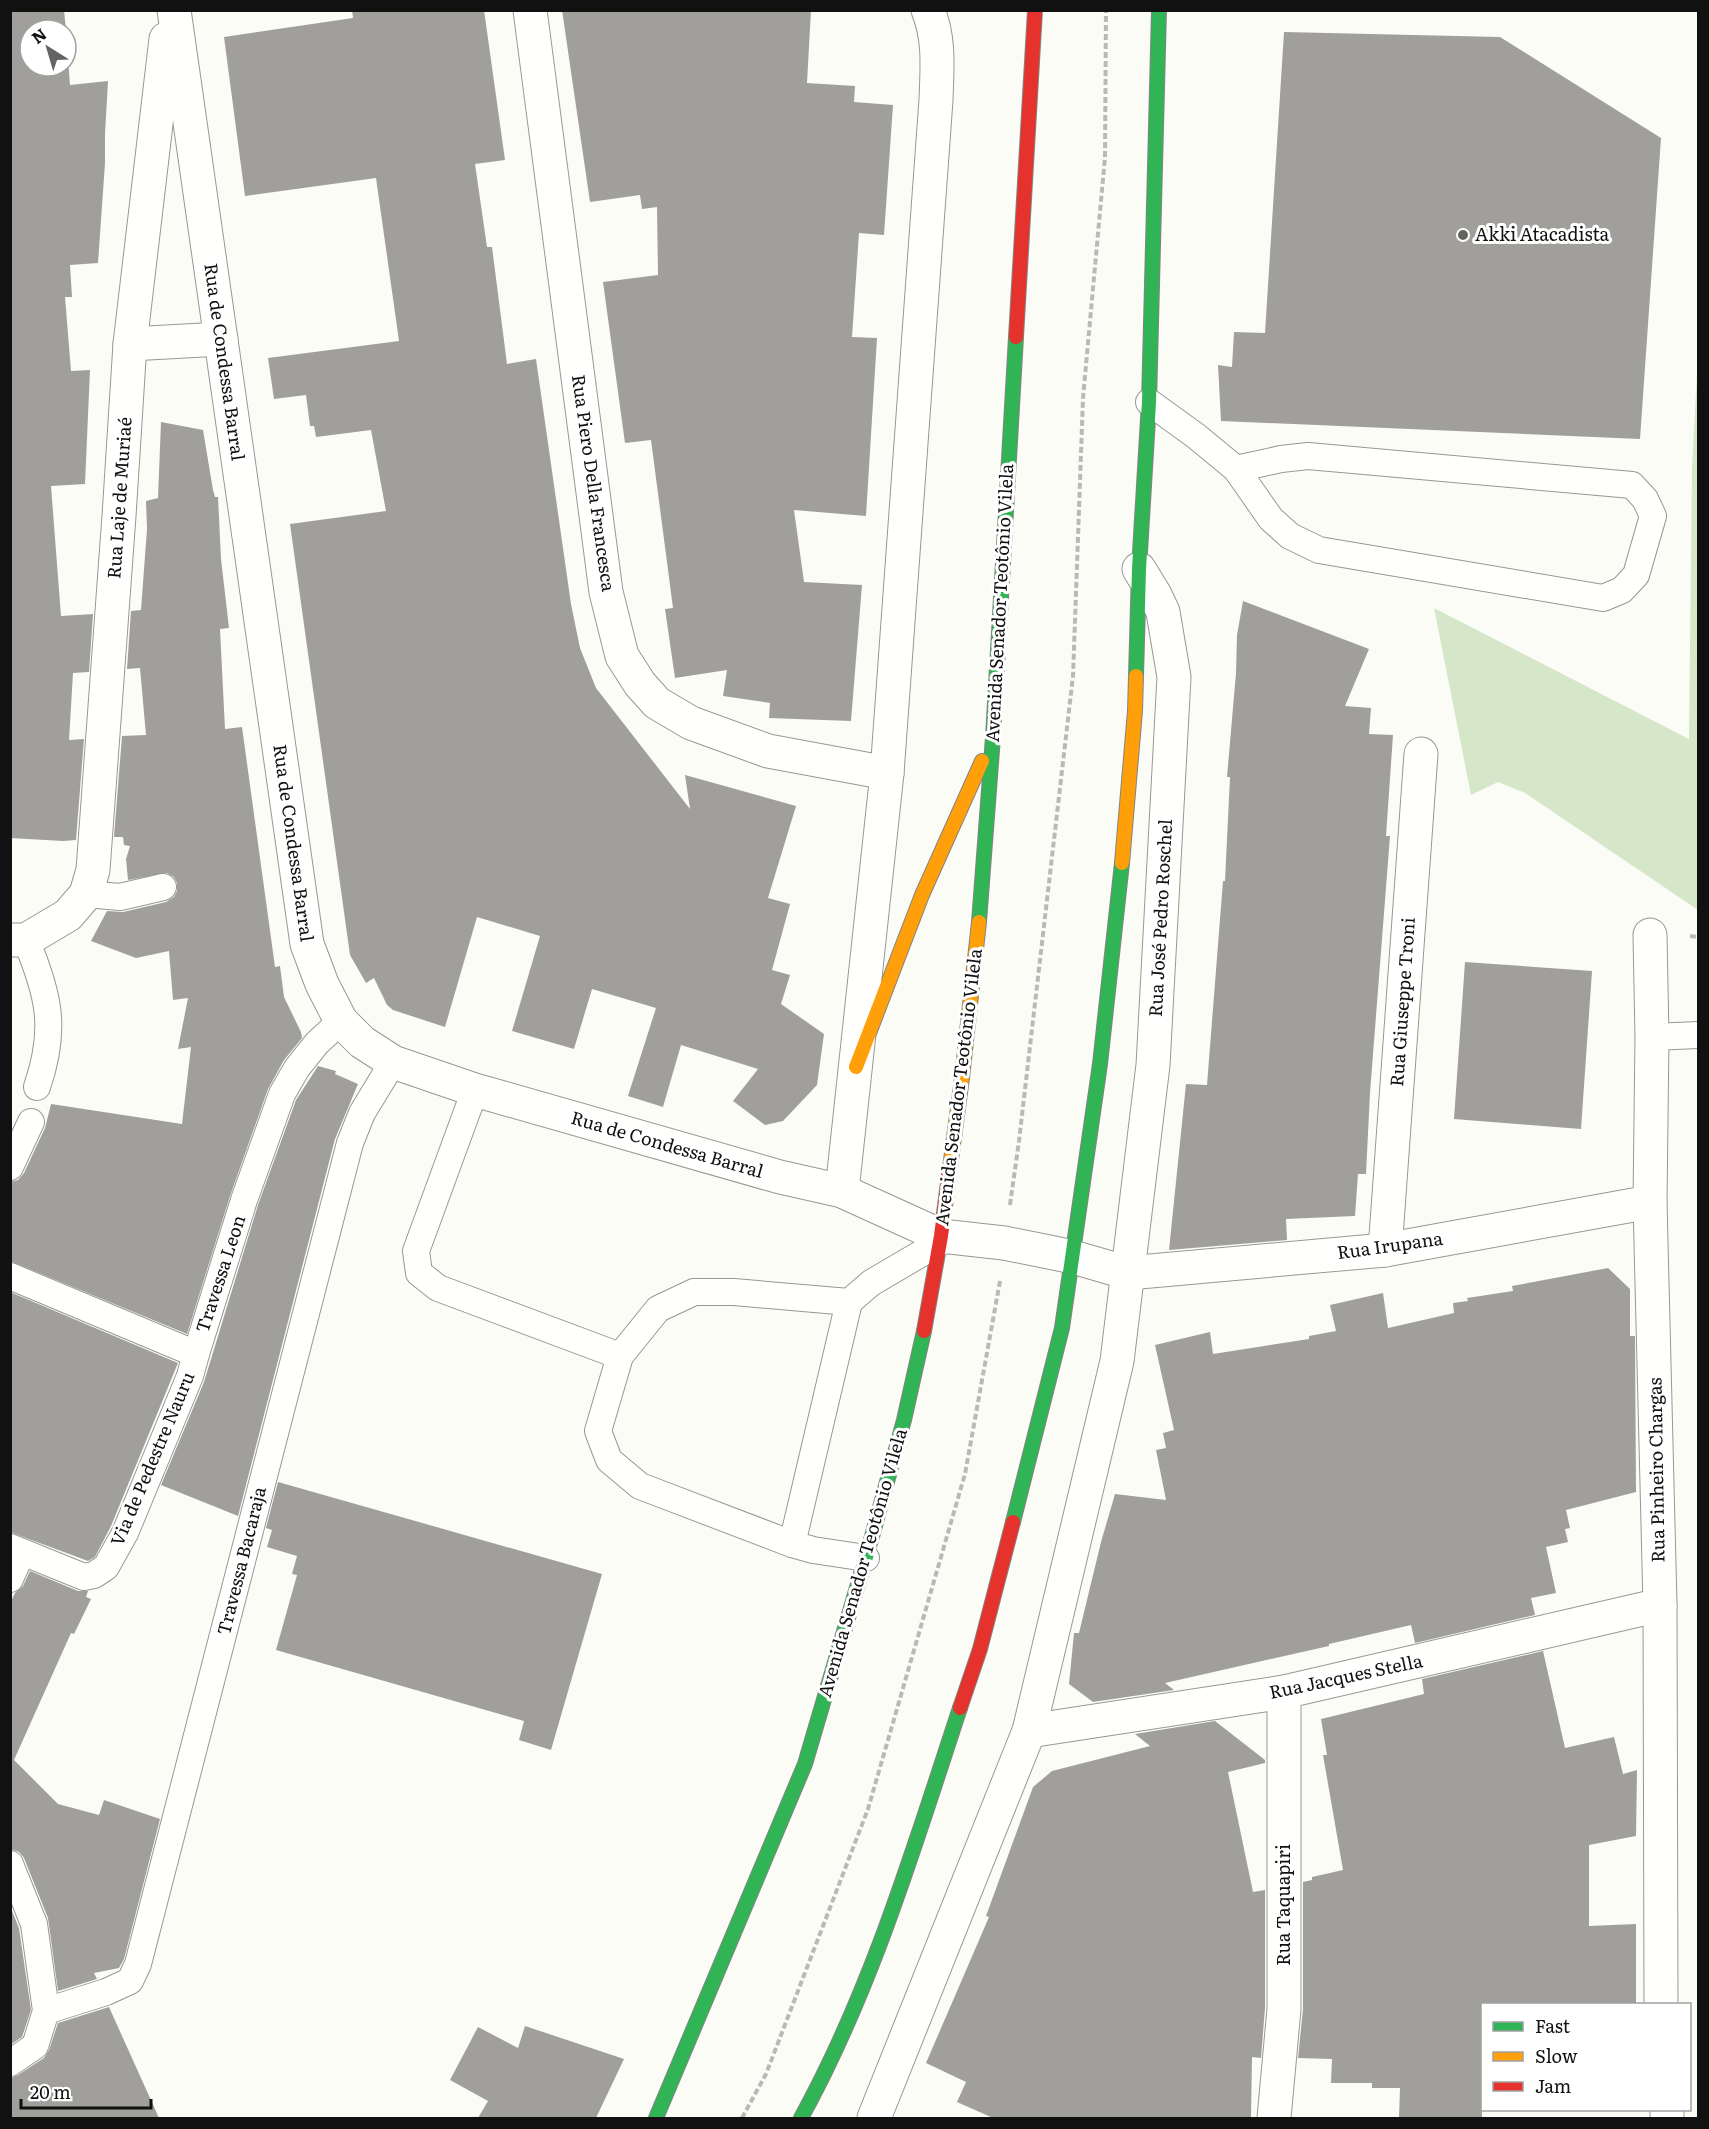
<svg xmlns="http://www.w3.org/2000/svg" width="1709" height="2129" font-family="Literata,serif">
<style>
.forest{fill:#d5e7c8}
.building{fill:#a09f9c}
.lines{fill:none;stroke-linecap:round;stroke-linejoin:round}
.lane-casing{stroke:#979795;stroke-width:28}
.street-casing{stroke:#979795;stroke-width:35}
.fast-casing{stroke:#848482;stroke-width:16}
.slow-casing{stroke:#848482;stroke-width:16}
.jam-casing{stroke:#848482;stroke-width:16}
.path{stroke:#b9b9b8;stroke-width:4;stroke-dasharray:6 3;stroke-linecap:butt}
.lane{stroke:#fffffe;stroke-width:26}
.street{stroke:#fffffe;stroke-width:33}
.fast{stroke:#30b455;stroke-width:14}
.slow{stroke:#ff9f0a;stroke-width:14}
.jam{stroke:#e5322d;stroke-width:14}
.poi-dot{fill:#636362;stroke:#fff;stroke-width:2}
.labels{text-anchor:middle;stroke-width:6;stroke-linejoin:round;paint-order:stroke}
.poi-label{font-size:18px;fill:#111;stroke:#fff;text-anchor:start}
.street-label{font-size:18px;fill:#111;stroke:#fff}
</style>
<rect width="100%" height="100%" fill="#fcfcf7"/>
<path class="forest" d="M1698,355v555l-173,-117 -27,-11 -27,13 -37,-187 255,131 3,-273z"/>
<g class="building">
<path d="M10,10h54l2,20h-36v36h36v-33l4,52 38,-4 -3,53v29l-7,100 -28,2 2,32h-7l6,74 19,-1 -5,114 -34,2 10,130 32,-2 -4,58 -16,1 -4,67 15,-1 -8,101 -13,1 -53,-3z"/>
<path d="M352,10h132l21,150 -30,4 12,83h5l15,117 29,-5 35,245 9,44 16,40 94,121 -5,-34 111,31 -28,92 22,6 -18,66 18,5 -9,29 43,30 -7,51 -34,36 -18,4 -32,-24 25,-32 -77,-24 -18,62 -35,-11 28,-88 -64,-19 -18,60 -62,-18 28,-95 -63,-19 -32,110 -52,-17 -6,-5 -13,-27 -8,5 -16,-28 -60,-431 96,-13 -15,-81 -55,7 -2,-11h-4l-4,-31 -32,4 -6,-41 131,-17 -23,-163 -131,18 -21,-159 129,-19z"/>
<path d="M562,10h249l-4,73 48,3 -1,16 39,3 -9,130 -25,-2 -7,104 25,1 -11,178 -72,-6 10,72 58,3 -11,136 -82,-3 1,-15 -47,-7 4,-26 -52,8 -10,-69 8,-1 -22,-168 -26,3 -22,-161 55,-7 -1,-68 -15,2 -2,-14 -50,7z"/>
<path d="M1284,32l216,5 161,101 -21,301 -419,-18 -3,-56 14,2 2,-35 31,1z"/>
<path d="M161,422l42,8 10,60 2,7h3l3,62 8,69 -9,1 5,100 17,-2 33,240 5,-1 4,31 17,35 1,6 -18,22 -16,29 -38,107 -43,138 -177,-73v-79l8,-2 6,-7 21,-45 6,-24 131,20 9,-77 -13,2 10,-51 -15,2 -4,-49 -33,7 -45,-17 16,-30 16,1 43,-10 8,-5 3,-6v-8l-3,-6 -7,-4 -39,7 -2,-21 4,-13 -6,-1 -1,-8h-9l8,-101 24,-1 -6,-67 -13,1 4,-58 10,-1 6,-81 -1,-28 12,-3z"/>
<path d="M1243,601l126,48 -24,57 26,2 -2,26 24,1 -7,101h4l-20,257 -4,81h-8l-3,42 -69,3 1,21 -118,10 17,-166 21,1 16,-204h2l5,-104h-3l9,-104 1,-38z"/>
<path d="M1465,962l127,9 -11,158 -127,-10z"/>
<path d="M318,1066l18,5 -1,3 23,10 -23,55 -97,377 -77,-31 43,-103 54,-177 38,-105z"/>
<path d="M1608,1268l22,21v47h5l1,156 -70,18 4,18 -5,1 3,13 -22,5 10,46 -25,5 4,17 -120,28 -4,-18 -82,19v2l-164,37 9,7 -81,12 -24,-18 5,-51h5l22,-91 14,-48 51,6 -10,-50 10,-2 -3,-15 11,-3 -19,-85 55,-13 3,22 96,-15v-3l27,-5 -6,-26 53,-12 5,35 66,-15 -1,-10 15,-2 -1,-3 46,-7 -1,-5z"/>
<path d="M10,1292l168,71 -67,163 -16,31 -7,4 -78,-29z"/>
<path d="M278,1482l324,92 -51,176 -32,-10 5,-19 -248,-71 21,-75 -5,-1 5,-18 -30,-9 5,-17 -6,-2z"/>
<path d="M30,1571l48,20h10l-2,6 5,2 -17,35 -3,-1 -57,127 44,44 41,11 5,-15 56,19 -36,140 -5,9 -25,5 3,6 -39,12 -10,-73 -24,-60 -5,-6 -9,-3v-246l5,-10 8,-7z"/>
<path d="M1543,1651l22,97 49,-11 9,37 14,-4 -1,66 -47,9v81l47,-2v80h-154v114h-83l1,-30h-28v-5h-41l1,-24 -34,-1 5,-49v-127l9,-2v-3l31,-7 -20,-115h4l-6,-36 103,-25 -2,-15z"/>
<path d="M1215,1721l50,39v3l-37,9 25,120 12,-2v118l-4,50 -9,-1 -1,61h-258l-36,-16 9,-20 -40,-19 63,-146 -3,-1 47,-129 19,-16 98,-25 -15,-12z"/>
<path d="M10,1906l9,22 12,82 -9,27 -12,8z"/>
<path d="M109,2007l50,111h-149v-40l8,-3 26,-17 5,-8 9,-27z"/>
<path d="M525,2026l99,33 -28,59h-118l10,-17 -38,-21 28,-53 40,21z"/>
</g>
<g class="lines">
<g class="lane-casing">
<g id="lane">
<path d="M1149,402l47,34 40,33 35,50 19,17 29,14 284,48 19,-8 14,-15 17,-59 -8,-17 -13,-14 -324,-29 -27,3 -45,10"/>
<path d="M86,894l34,3 43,-10"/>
<path d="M26,940c23,55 31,89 11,147"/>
<path d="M1652,1037l46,-2"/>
<path d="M475,1090l-59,161 3,22 19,15 182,68"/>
<path d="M10,1167l21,-45"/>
<path d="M10,1276l186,78 48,-154 38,-106 15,-26 20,-25 24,-22"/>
<path d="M792,1544l57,-242"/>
<path d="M10,1547l74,30 10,-2 12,-8 19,-34 65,-157 6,-22"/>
<path d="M866,1558l-53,-8 -21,-6 -152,-58 -31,-26 -11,-29 22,-75 38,-47 36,-17h40l115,10 22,-19 68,-40"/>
<path d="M10,1579l12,-27"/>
<path d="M10,1864l24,60 12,87 -11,35 -25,17"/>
<path d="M46,2011l60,-19 24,-11 8,-17 212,-821 12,-30 31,-51"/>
</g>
</g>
<g class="street-casing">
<g id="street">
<path d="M174,10l133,934 15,40 19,37 21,21 31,20 82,28 305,87 62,14 99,45 63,7 45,9 24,5 55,16 257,-23 265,-48"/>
<path d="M530,10l76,582 16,64 18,28 17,19 34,20 77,28 119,22"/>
<path d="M130,344l91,-5"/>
<path d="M1650,935l2,102 -2,165 10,403 1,399"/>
<path d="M10,940h16l42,-25 18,-21 7,-24 26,-354 11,-172 36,-305"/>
<path d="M842,1191l45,-418 49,-673c1,-31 4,-61 -8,-90"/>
<path d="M1385,1250l36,-496"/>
<path d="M1029,1731l255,-39 376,-87"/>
<path d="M1667,2110v8"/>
<path d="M874,2118l155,-387 88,-370 36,-296 21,-388 -11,-65 -8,-17 -16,-26"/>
<path d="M1274,2118l10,-109v-317"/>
</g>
</g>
<g class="fast-casing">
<g id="fast">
<path d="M1136,676l3,-107 10,-167 10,-392"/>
<path d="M979,922l14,-185 23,-400"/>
<path d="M1013,1522l49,-194 38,-264 22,-201"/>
<path d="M656,2118l149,-354 68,-231 31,-113 20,-89"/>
<path d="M801,2118c71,-129 113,-271 159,-410"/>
</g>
</g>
<g class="slow-casing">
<g id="slow">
<path d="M1122,863l13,-152 1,-35"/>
<path d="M856,1067l66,-172 60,-134"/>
<path d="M949,1175l13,-97 17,-156"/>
</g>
</g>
<g class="jam-casing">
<g id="jam">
<path d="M1016,337l19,-327"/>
<path d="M924,1331l17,-95 8,-61"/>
<path d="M960,1708l20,-59 33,-127"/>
</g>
</g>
<g class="path">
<path d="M1690,936l8,1"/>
<path d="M1010,1205l9,-64 54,-465 10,-278 22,-241 1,-147"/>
<path d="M742,2118l24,-44 102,-265 97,-335 35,-193"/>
</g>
<use href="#lane" class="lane"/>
<use href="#street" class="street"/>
<use href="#fast" class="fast"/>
<use href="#slow" class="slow"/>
<use href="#jam" class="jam"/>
</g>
<circle class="poi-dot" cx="1463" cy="235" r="6"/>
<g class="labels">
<g class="poi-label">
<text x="1475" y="241">Akki Atacadista</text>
</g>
<g class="street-label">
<text transform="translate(224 362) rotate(82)" y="6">Rua de Condessa Barral</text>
<text transform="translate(593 483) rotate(82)" y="6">Rua Piero Della Francesca</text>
<text transform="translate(120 498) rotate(-86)" y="6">Rua Laje de Muriaé</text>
<text transform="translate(1000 603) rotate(-87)" y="6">Avenida Senador Teotônio Vilela</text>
<text transform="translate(293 843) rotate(82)" y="6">Rua de Condessa Barral</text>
<text transform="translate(1161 918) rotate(-87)" y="6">Rua José Pedro Roschel</text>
<text transform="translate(1403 1002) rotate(-86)" y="6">Rua Giuseppe Troni</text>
<text transform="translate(959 1087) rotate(-83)" y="6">Avenida Senador Teotônio Vilela</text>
<text transform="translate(667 1145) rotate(16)" y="6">Rua de Condessa Barral</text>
<text transform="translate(1390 1246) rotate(-8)" y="6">Rua Irupana</text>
<text transform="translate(221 1274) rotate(-72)" y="6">Travessa Leon</text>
<text transform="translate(153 1459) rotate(-67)" y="6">Via de Pedestre Nauru</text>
<text transform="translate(1657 1470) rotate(-91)" y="6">Rua Pinheiro Chargas</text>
<text transform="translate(242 1561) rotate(-76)" y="6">Travessa Bacaraja</text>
<text transform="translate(863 1563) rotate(-74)" y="6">Avenida Senador Teotônio Vilela</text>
<text transform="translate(1346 1677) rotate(-12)" y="6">Rua Jacques Stella</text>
<text transform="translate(1284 1905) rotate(-90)" y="6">Rua Taquapiri</text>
</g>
</g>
<rect width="1709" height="2129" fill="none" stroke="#111111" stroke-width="24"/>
<rect x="1481" y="2003" width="210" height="108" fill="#ffffff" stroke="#a0a0a0" stroke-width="1.5"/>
<rect x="1493" y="2022" width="30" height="9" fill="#30b455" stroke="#a0a0a0" stroke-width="1.5"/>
<text x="1535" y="2033" font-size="18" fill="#111111">Fast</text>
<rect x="1493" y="2052" width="30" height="9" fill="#ff9f0a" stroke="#a0a0a0" stroke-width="1.5"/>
<text x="1535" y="2063" font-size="18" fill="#111111">Slow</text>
<rect x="1493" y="2082" width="30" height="9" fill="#e5322d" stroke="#a0a0a0" stroke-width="1.5"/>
<text x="1535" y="2093" font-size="18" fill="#111111">Jam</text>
<g transform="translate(48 48) rotate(323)"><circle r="28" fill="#ffffff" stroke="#a0a0a0" stroke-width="1.5"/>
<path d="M0-4.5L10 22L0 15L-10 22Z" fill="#636362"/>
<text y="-9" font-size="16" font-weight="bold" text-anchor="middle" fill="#111111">N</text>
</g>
<path d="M21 2099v9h130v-9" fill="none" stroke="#111111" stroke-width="3"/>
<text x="30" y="2099" font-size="18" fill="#111111" stroke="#ffffff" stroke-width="4.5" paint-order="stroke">20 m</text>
</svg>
